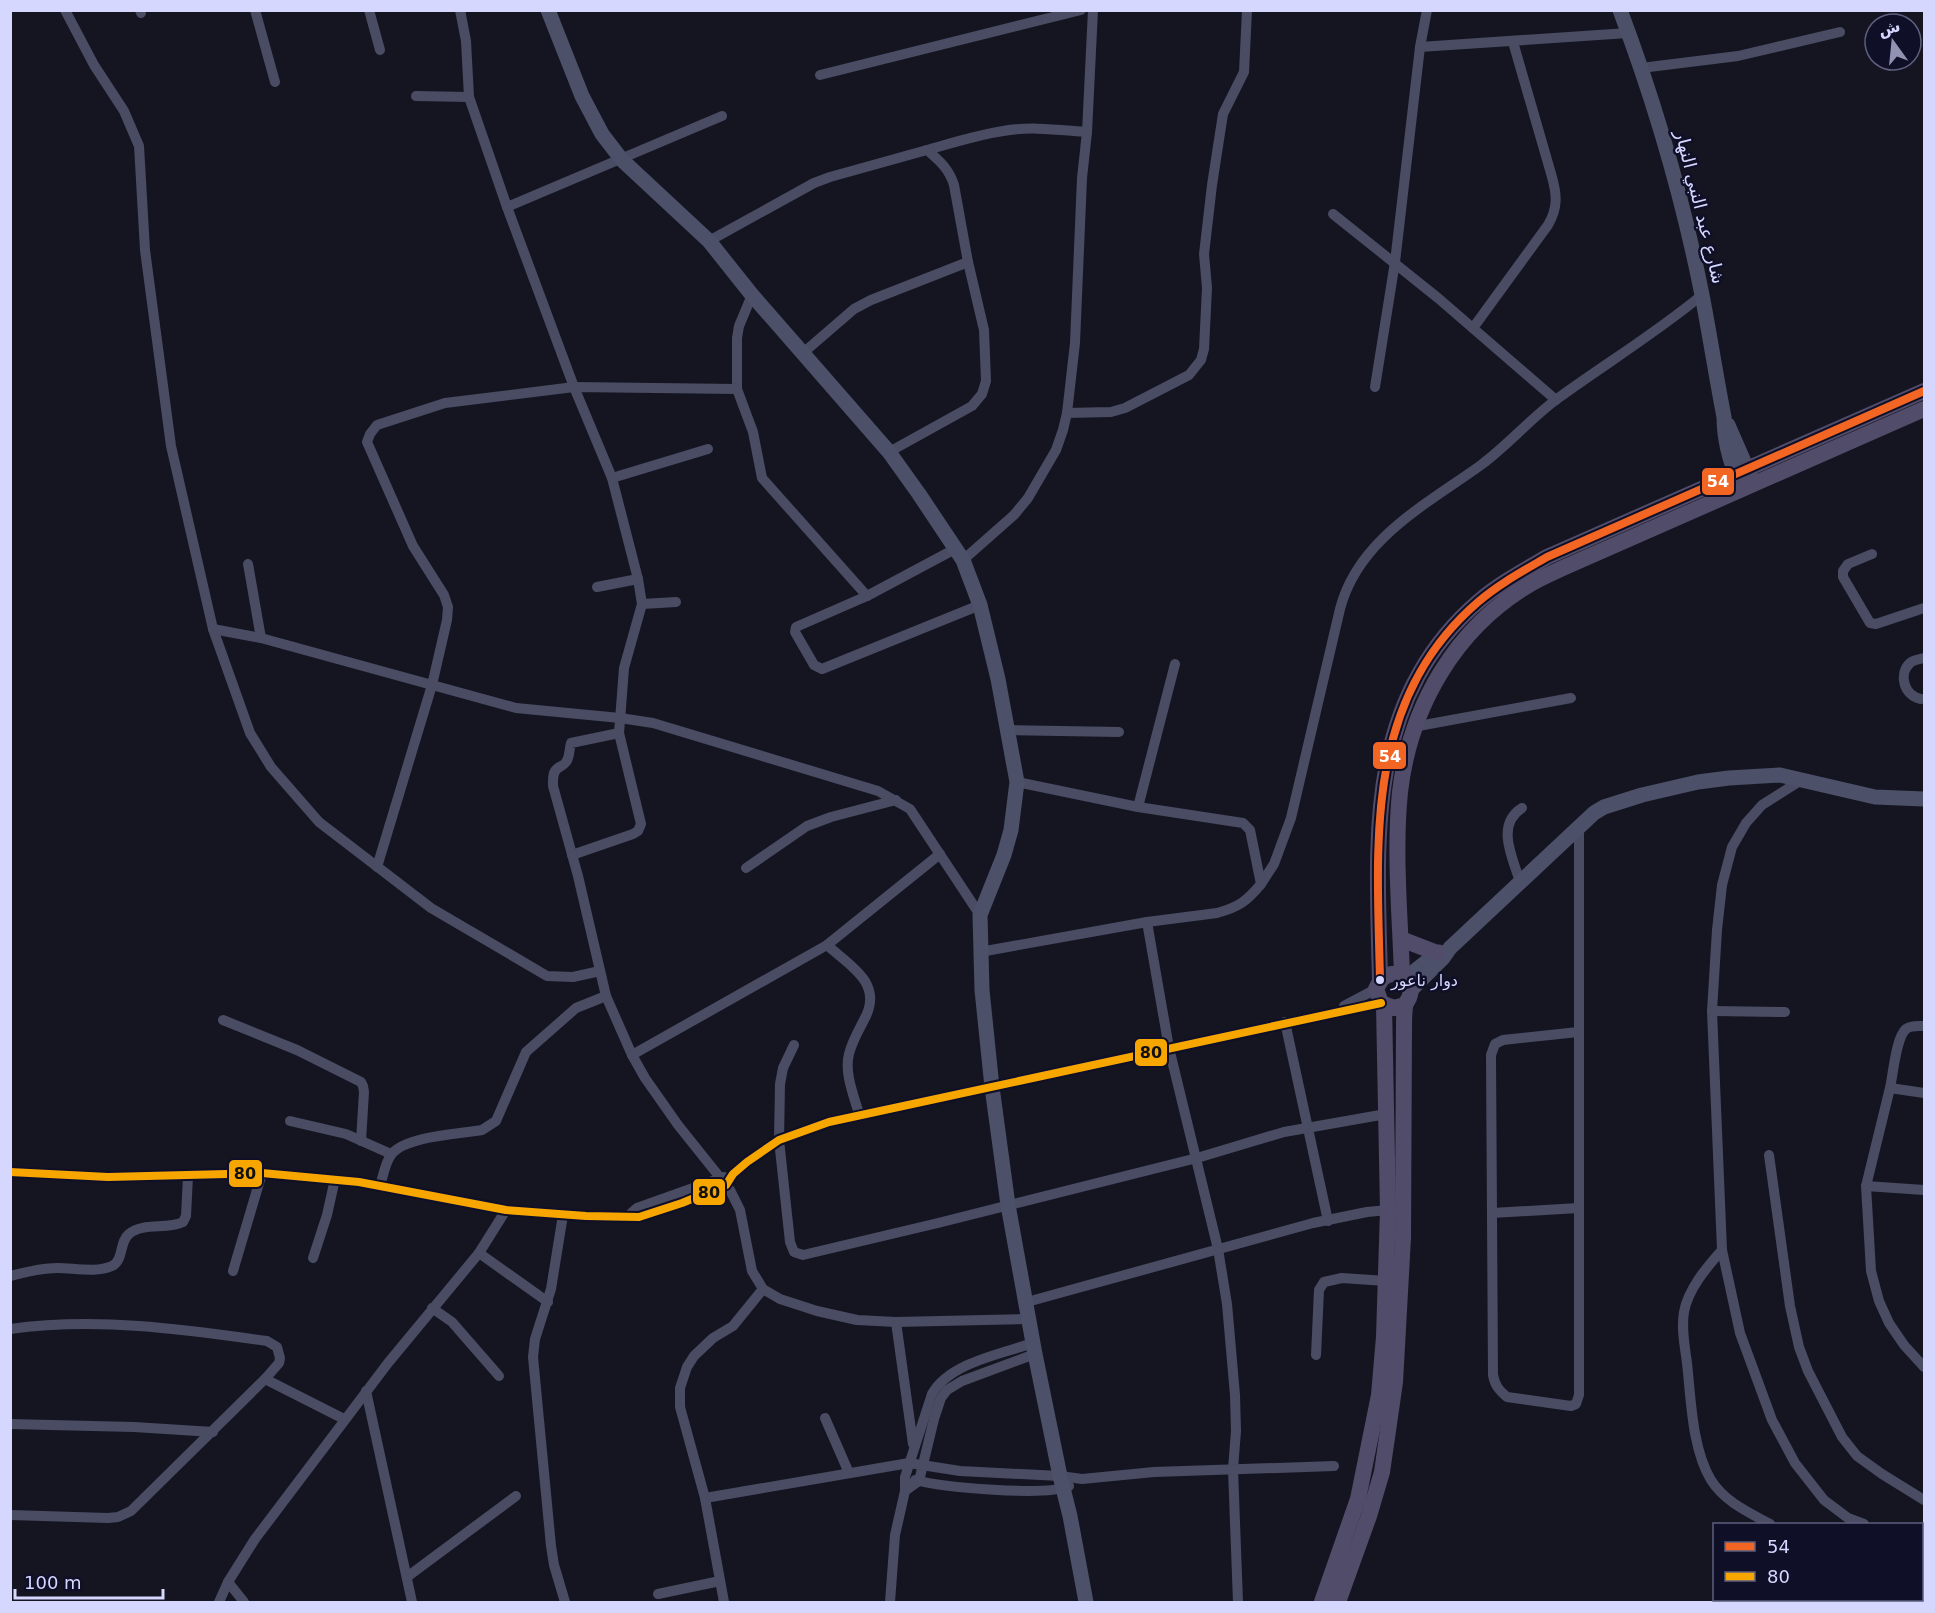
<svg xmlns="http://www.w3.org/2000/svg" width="1935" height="1613" font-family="'DejaVu Sans','Noto Naskh Arabic',sans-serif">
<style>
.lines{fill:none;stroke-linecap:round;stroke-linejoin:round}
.street{stroke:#494c63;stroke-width:10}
.secondary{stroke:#4c5069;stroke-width:15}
.primary{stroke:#514c69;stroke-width:16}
.bus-1-casing{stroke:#0f0f28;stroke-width:12}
.bus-2-casing{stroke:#0f0f28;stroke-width:12}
.bus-1{stroke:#f26522;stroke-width:8}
.bus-2{stroke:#f7a600;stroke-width:8}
.bus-dot{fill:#d5d7ff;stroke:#0f0f28;stroke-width:2}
.labels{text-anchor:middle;stroke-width:5;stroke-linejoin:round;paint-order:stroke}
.bus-label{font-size:16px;fill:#d5d7ff;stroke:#0f0f28;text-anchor:start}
.street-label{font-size:18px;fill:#d5d7ff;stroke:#0f0f28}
.line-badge{stroke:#0f0f28;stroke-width:2}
.badge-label{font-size:16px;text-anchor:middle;font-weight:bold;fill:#fff}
.pale-badge-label{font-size:16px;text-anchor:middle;font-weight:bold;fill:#111}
</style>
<rect width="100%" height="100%" fill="#151522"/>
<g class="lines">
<g class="street">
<path d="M65,10l29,55 30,46 15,35 6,104 26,196 42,183 37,104 21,34 48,55 112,86 116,68 26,1 27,-6"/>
<path d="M140,10l1,3"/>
<path d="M255,10l20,72"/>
<path d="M369,10l11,40"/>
<path d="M460,10l6,31 3,56 38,110 67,180 38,91 26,101 4,25 -18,64 -5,65 22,91 -3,7 -5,3 -61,21"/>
<path d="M1420,47l208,-14"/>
<path d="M1641,68l97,-12 102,-24"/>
<path d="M820,75l261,-65"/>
<path d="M416,96l53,1"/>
<path d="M927,150c25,-7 50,-15 76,-19 28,-5 56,-1 84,1"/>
<path d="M507,207l215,-91"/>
<path d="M1333,214l105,84 118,102"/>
<path d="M709,241l105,-58 16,-6 97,-27c13,11 22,19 27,35l14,77 16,68 2,51 -4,13 -10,12 -83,46"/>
<path d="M752,295l-13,31 -2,12v51l16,43 9,46 105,118"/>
<path d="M1473,328l75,-103c10,-17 9,-30 4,-48l-39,-135"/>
<path d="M803,353l51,-44 17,-9 97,-38"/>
<path d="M1375,387l20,-125 25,-215 7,-37"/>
<path d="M1067,413l44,-1 14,-4 64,-33 12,-15 3,-11 3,-61 -3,-34 8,-69 11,-71 21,-42 3,-62"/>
<path d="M612,478l96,-29"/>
<path d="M955,549l-88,47 -71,31 -1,5 19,33 8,4 158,-64"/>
<path d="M1872,554l-24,10 -5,7v6l27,46 6,1 48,-16"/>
<path d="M963,560l51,-45 14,-17 28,-48 7,-20 4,-17 8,-70 7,-165 5,-46 6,-122"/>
<path d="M248,564l13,74"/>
<path d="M597,587l41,-8"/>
<path d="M642,604l34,-2"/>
<path d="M213,629l48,9 255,70 104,10 33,5 225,68 32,18 70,106"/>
<path d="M1921,699c-17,-3 -23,-25 -11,-36 3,-3 10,-4 14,-5"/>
<path d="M1413,727l158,-29"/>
<path d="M1009,730l110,2"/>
<path d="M619,733l-48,10c-2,6 -1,14 -5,19 -4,5 -3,2 -8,6 -6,4 -5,12 -5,18l25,90 28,120 26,59 13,23 33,47 52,65 10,20 12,61 11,18 17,10 37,12 40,9 39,2 133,-3"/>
<path d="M1803,779l-41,26 -16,18 -14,24 -10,38 -5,45 -5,81 10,239 18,83 32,87 23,43 29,37 24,18 16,6"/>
<path d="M1138,807l37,-143"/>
<path d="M377,867l55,-182 15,-65 1,-13 -4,-12 -31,-49 -46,-104 3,-8 7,-9 68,-22 129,-16 163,2"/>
<path d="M746,868l61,-42 24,-9 65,-17"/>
<path d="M1520,882c-7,-24 -25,-57 2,-74"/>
<path d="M1261,884l13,-20 17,-46 49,-209c18,-70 87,-105 141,-144 27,-20 49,-46 76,-66 48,-35 99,-66 145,-104"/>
<path d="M1147,922l22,126 49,201 9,55 8,91 1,36 -3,38 5,133"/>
<path d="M827,945c22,20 55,37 39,71 -6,12 -14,25 -17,38 -5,19 5,42 10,60"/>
<path d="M980,952l167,-30 70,-9c22,-6 30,-12 44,-29l-11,-54 -7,-7 -105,-16 -121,-25"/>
<path d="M1344,1006l32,-17"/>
<path d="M1712,1011l73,1"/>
<path d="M223,1020l74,30 64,32 2,4 1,6 -3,49"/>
<path d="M1285,1022l43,199"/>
<path d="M1578,1032l-75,8 -8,4 -4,11 2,320c2,11 6,15 14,22l64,9 5,-2 3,-9v-570"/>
<path d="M794,1045l-11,23 -3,16 -1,56 11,102 4,10 9,3 135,-32 259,-65 87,-26 102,-18"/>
<path d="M632,1055l195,-110 113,-91"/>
<path d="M1890,1088c3,-13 6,-51 16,-59 5,-4 12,-3 18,-3"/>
<path d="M1924,1093l-34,-5 -24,98 5,85 8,30 10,22 15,22 20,22"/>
<path d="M290,1121l56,13 45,20"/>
<path d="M1769,1155l21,151 9,41 9,24 34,66 15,19 25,18 42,26"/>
<path d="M10,1172l98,5 154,-4 97,9 147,28 80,6 53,1 43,-14 44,-18 7,-11 14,-12 32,-22 50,-18 552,-119"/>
<path d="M380,1186c3,-9 5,-23 11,-31 13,-19 69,-21 91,-25l14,-9 30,-69 50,-44 30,-12"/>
<path d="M1866,1186l58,4"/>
<path d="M1492,1213l86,-5"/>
<path d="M563,1215l-12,74 -16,50 -2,18 18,189 3,19 11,37"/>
<path d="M628,1216l9,-8 87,-31"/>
<path d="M1722,1250c-15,17 -34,39 -38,62 -3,17 1,35 3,51 4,36 5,86 24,117 14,22 37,32 59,44"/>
<path d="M479,1253l69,49"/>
<path d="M313,1258l14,-43 8,-36"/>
<path d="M233,1271l29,-98"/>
<path d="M10,1276c16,-4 31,-8 47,-8 17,0 39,5 55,-2 12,-6 7,-24 17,-32 14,-12 38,-4 54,-12l3,-6 2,-40"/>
<path d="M1027,1302l286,-79 54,-11 21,-2"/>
<path d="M432,1308l20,14 47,54"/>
<path d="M896,1322l17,122"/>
<path d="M10,1329c86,-12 172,0 257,12l10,6 3,11 -1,5 -14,16 -134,132 -13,6 -10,1 -98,-3"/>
<path d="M1316,1355l3,-65 5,-8 18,-4 44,3"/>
<path d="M265,1379l79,40"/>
<path d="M366,1391l46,211"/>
<path d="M825,1418l24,55"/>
<path d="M10,1424l124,3 79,5"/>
<path d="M915,1480c26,7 131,17 154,6"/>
<path d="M905,1491l14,-10 15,-62 7,-21 6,-8 15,-9 73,-27"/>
<path d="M705,1498l204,-35 51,8 100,5 22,3 72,-7 180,-6"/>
<path d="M1922,1539h2"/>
<path d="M407,1577l109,-81"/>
<path d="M228,1582l16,20"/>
<path d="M658,1594l62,-13"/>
<path d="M219,1602l9,-20 27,-43 133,-176 91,-110 27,-43"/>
<path d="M724,1602l-19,-104 -25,-91v-19l7,-21 7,-11 19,-18 20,-12 30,-37"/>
<path d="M890,1602l5,-67 10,-44v-14l27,-83c17,-31 69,-40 101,-51"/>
</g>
<g class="secondary">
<path d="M548,10l34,86 20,38 20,26 87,81 43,54 137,157 30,42 44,66 17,45 18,74 19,103 -6,48 -7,25 -24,60 2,75 10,97 16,118 27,149 25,122 10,40 16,86"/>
<path d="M1620,10c35,93 63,189 82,285 8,41 14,81 22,122 0,23 6,45 15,66"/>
<path d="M1728,425l24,55"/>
<path d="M1406,978l33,-26"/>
<path d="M1411,990l32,-32 7,-10 144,-135 10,-6 38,-12 56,-13 31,-4 51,-3 95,22 49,2"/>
</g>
<g class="primary">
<path d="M1401,939l36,14"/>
<path d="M1402,975c-2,-60 -8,-123 -2,-183 10,-86 56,-165 132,-209 11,-6 22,-11 33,-16l359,-158"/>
<path d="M1380,980c-3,-136 -17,-279 98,-378 21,-18 45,-31 69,-45l377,-166"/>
<path d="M1322,1602l36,-103 21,-104 5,-58 4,-127 -4,-205"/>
<path d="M1338,1602l31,-86 13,-44 13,-90 8,-144 1,-212c0,-6 0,-12 1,-19 0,-4 4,-7 5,-12 3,-12 -6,-22 -18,-21 -9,1 -12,7 -16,15l5,14 13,5 11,-3"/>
</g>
<g class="bus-1-casing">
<path id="bus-1" d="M1380,980c-3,-136 -17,-279 98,-378 21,-18 45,-31 69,-45l377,-166"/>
</g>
<g class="bus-2-casing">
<path id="bus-2" d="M10,1172l98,5 154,-4 97,9 147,28 80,6 53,1 43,-14 44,-18 7,-11 14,-12 32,-22 50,-18 552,-119"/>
</g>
<use href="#bus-1" class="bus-1"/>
<use href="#bus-2" class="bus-2"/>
</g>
<circle class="bus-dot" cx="1380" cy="980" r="5"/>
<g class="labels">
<g class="bus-label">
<text x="1391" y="986">دوار ناعور</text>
</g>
<g class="street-label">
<text transform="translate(1700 207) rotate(76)" y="6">شارع عبد النبي النهار</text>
</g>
</g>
<g class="line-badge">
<rect x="1701" y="467" width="34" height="29" rx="6" fill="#f26522"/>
<rect x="1372" y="741" width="35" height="29" rx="6" fill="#f26522"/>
<rect x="1134" y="1038" width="34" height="29" rx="6" fill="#f7a600"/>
<rect x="228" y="1159" width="35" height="29" rx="6" fill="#f7a600"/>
<rect x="692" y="1178" width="34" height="28" rx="6" fill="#f7a600"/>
</g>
<g class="badge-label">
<text x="1718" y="487">54</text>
<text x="1390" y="762">54</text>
</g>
<g class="pale-badge-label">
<text x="1151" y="1058">80</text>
<text x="245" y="1179">80</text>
<text x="709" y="1198">80</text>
</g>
<rect width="1935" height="1613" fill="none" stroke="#d5d7ff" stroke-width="24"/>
<rect x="1713" y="1523" width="210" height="78" fill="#0f0f28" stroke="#5e5f7e" stroke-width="1.5"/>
<rect x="1725" y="1542" width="30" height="9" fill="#f26522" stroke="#5e5f7e" stroke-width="1.5"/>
<text x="1767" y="1553" font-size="18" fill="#d5d7ff">54</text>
<rect x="1725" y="1572" width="30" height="9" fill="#f7a600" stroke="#5e5f7e" stroke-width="1.5"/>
<text x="1767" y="1583" font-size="18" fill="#d5d7ff">80</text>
<g transform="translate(1893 42) rotate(345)"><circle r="28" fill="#0f0f28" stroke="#5e5f7e" stroke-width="1.5"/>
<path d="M0-4.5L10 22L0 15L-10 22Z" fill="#9293b2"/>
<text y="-9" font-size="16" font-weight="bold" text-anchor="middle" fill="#d5d7ff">ش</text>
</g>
<path d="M15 1589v9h148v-9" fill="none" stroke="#d5d7ff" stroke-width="3"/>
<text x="24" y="1589" font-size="18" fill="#d5d7ff" stroke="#0f0f28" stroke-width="4.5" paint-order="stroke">100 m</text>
</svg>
